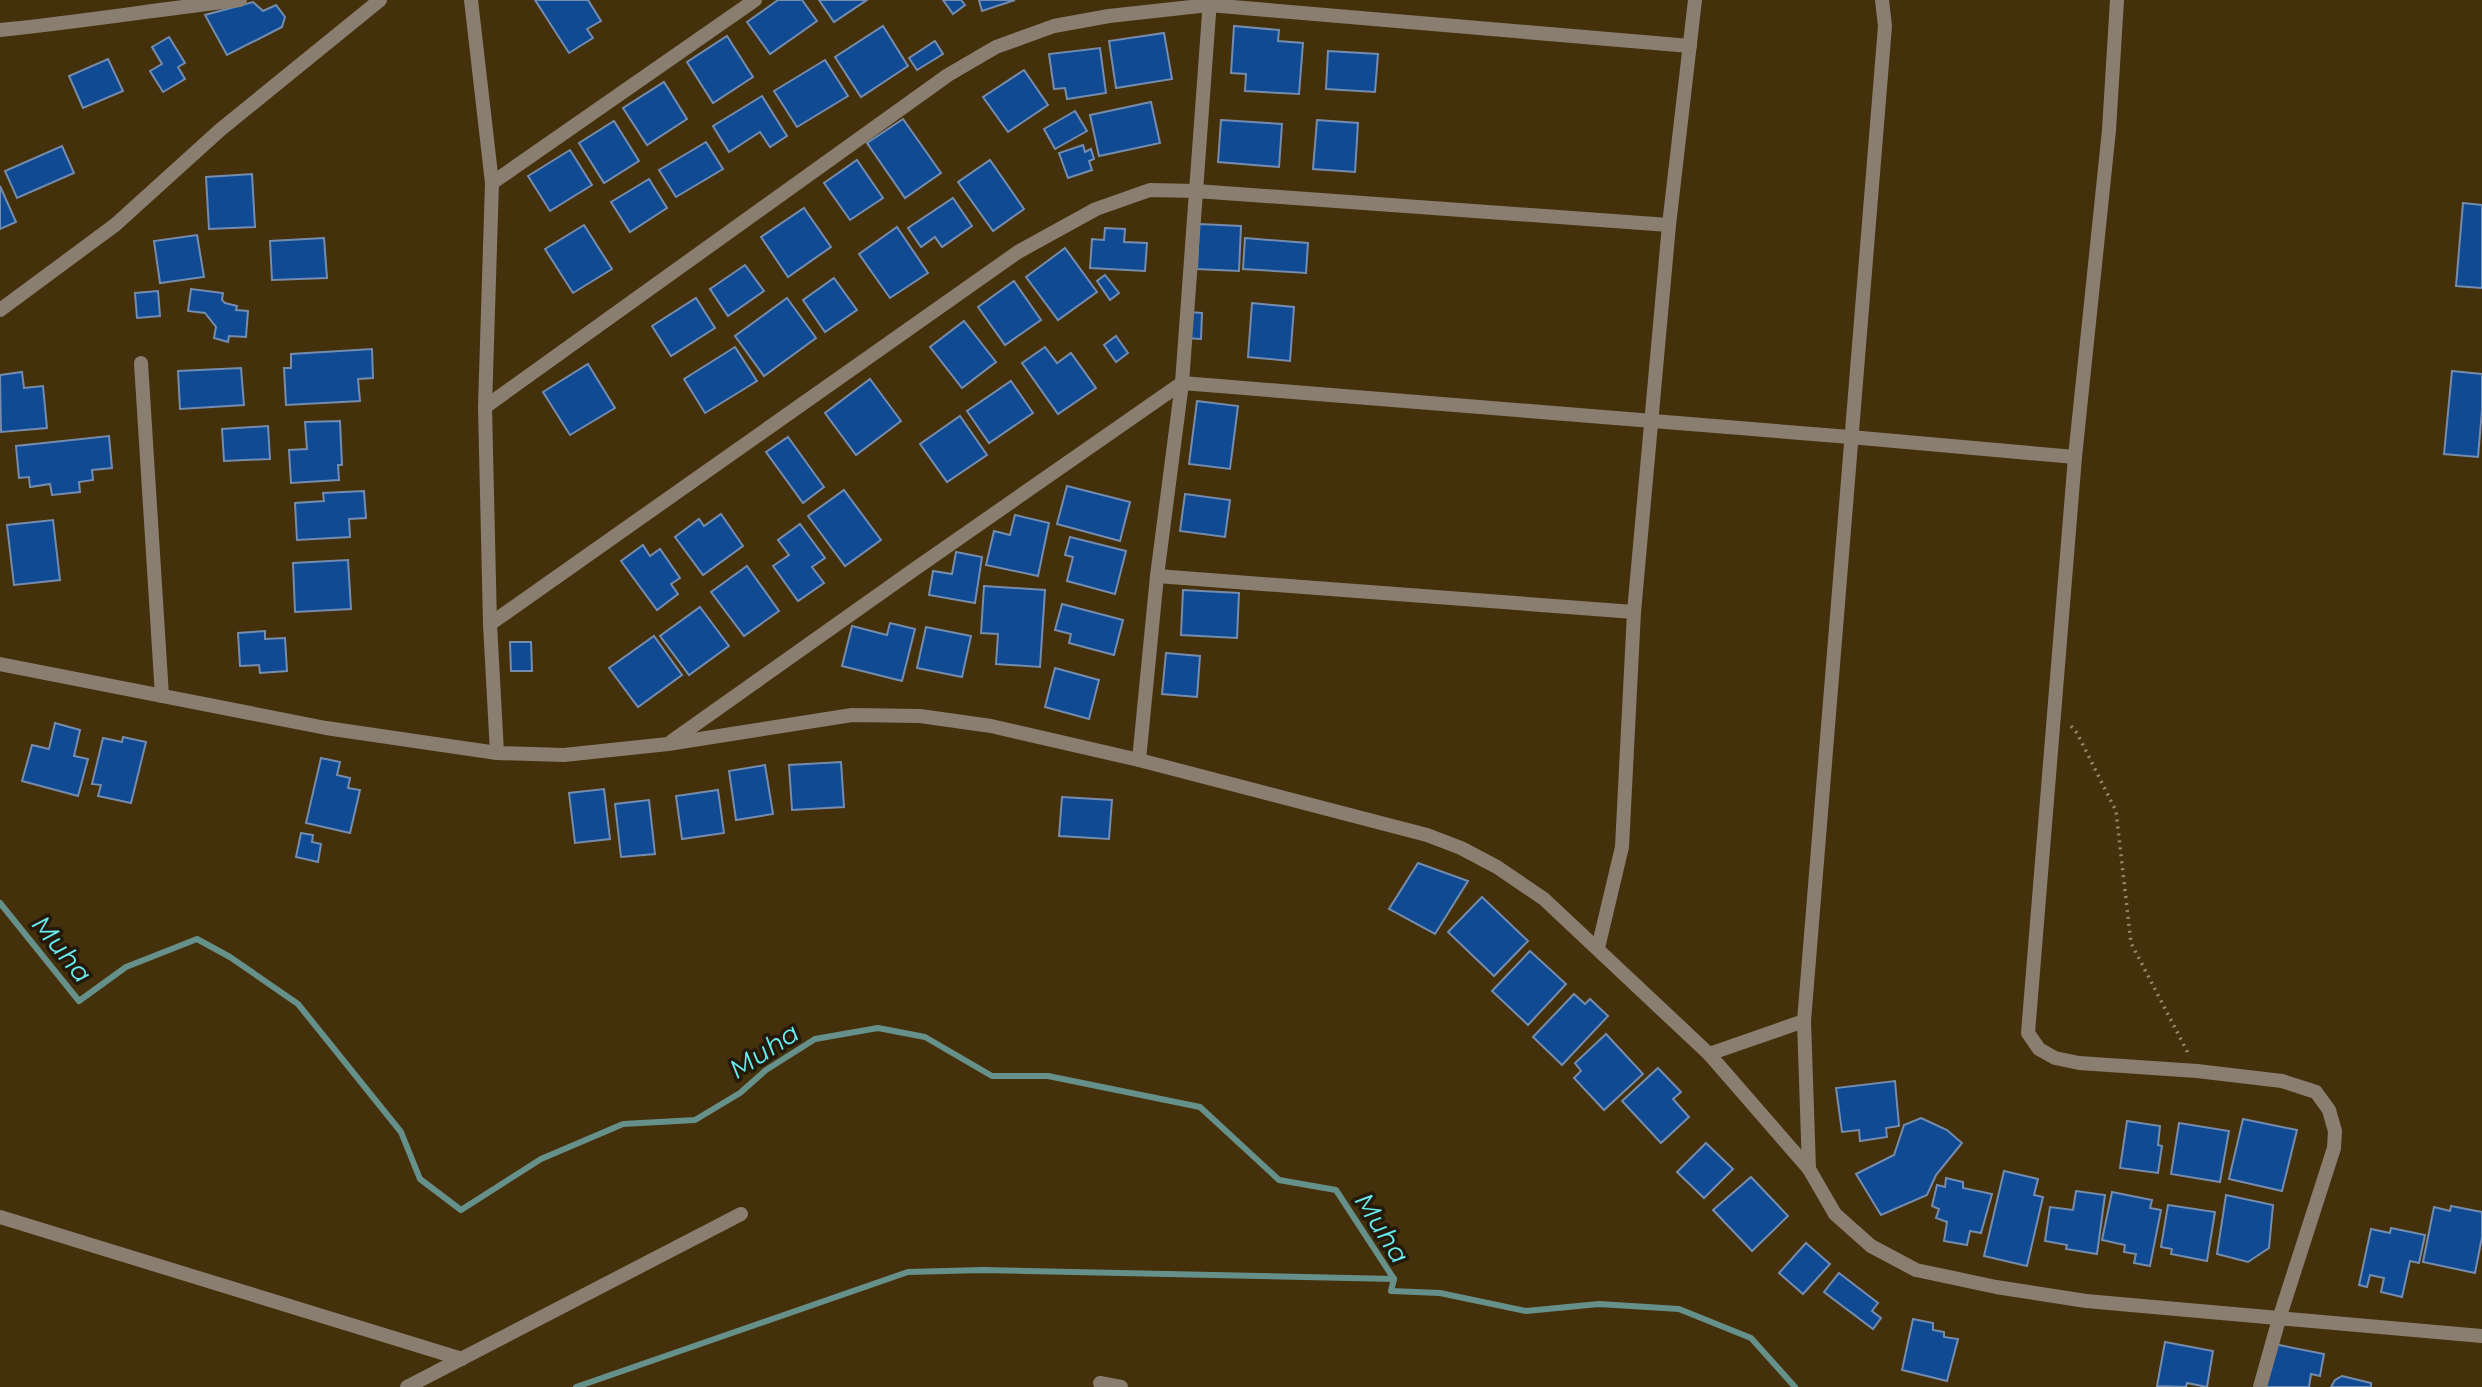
<svg xmlns="http://www.w3.org/2000/svg" width="2482" height="1387" font-family="Montserrat,sans-serif">
<style>
.lines{fill:none;stroke-linecap:round;stroke-linejoin:round}
.stream{stroke:#66918b;stroke-width:6}
.building{fill:#104a92;stroke:#748cae;stroke-width:2}
.path{stroke:#98876b;stroke-width:3.5;stroke-dasharray:2 5;stroke-linecap:butt}
.minor{stroke:#897e6f;stroke-width:14}
.labels{text-anchor:middle;stroke-width:7;stroke-linejoin:round;paint-order:stroke}
.water-label{font-size:26px;font-style:italic;fill:#67edf0;stroke:#241a0c}
</style>
<rect width="100%" height="100%" fill="#45300c"/>
<g class="lines">
<g class="stream">
<path d="M0,903l79,98 47,-34 71,-28 33,18 68,47 103,128 19,47 41,31 80,-51 82,-35 72,-4 45,-27 26,-23 49,-31 63,-11 47,9 67,39h56l152,31 79,73 57,10 58,89 -3,12 49,2 86,18 73,-7 80,5 72,29 44,49"/>
<path d="M576,1387l332,-115 75,-2 411,9"/>
</g>
</g>
<g class="building">
<path d="M535,0h53l13,21 -14,8 6,9 -24,15z"/>
<path d="M778,0h24l15,21 -47,33 -23,-32z"/>
<path d="M819,0h48l-33,22z"/>
<path d="M943,0h18l4,5 -12,9z"/>
<path d="M979,0h36l-33,11z"/>
<path d="M253,2l10,9 13,-6 9,12 -3,10 -55,28 -22,-40z"/>
<path d="M883,26l25,40 -47,31 -26,-40z"/>
<path d="M1234,26l45,4 -1,11 25,2 -4,51 -54,-3 1,-17 -15,-1z"/>
<path d="M1164,33l8,46 -56,9 -7,-47z"/>
<path d="M727,36l26,41 -40,26 -26,-41z"/>
<path d="M169,37l16,26 -7,4 7,12 -22,13 -13,-21 12,-7 -10,-17z"/>
<path d="M935,41l8,13 -26,16 -8,-12z"/>
<path d="M1100,48l6,45 -39,6 -2,-11 -11,1 -5,-35z"/>
<path d="M1328,51l50,3 -3,38 -49,-3z"/>
<path d="M108,59l15,32 -40,17 -14,-32z"/>
<path d="M825,60l23,36 -51,31 -23,-36z"/>
<path d="M1024,70l24,35 -40,27 -25,-35z"/>
<path d="M664,82l23,37 -40,26 -24,-37z"/>
<path d="M762,96l25,40 -17,11 -10,-15 -31,20 -16,-26z"/>
<path d="M1151,102l9,41 -61,13 -9,-41z"/>
<path d="M1075,111l12,20 -32,18 -11,-20z"/>
<path d="M903,119l38,54 -36,25 -38,-55z"/>
<path d="M1221,120l61,4 -3,43 -61,-5z"/>
<path d="M1317,120l41,3 -3,49 -42,-3z"/>
<path d="M614,121l25,40 -35,22 -25,-40z"/>
<path d="M706,142l17,27 -47,28 -17,-27z"/>
<path d="M1083,145l2,7 6,-3 3,10 -5,2 3,9 -24,8 -9,-25z"/>
<path d="M62,146l12,27 -57,25 -12,-27z"/>
<path d="M570,150l22,35 -42,26 -22,-35z"/>
<path d="M857,160l26,38 -33,22 -26,-37z"/>
<path d="M990,160l34,49 -31,22 -35,-49z"/>
<path d="M252,174l3,53 -46,2 -3,-52z"/>
<path d="M649,179l18,29 -37,24 -19,-30z"/>
<path d="M0,186l16,36 -16,7z"/>
<path d="M953,198l19,28 -30,21 -7,-10 -14,10 -13,-19z"/>
<path d="M2463,203l19,2v83l-26,-2z"/>
<path d="M804,208l27,39 -43,30 -27,-40z"/>
<path d="M1199,224l42,2 -2,45 -42,-2z"/>
<path d="M584,225l28,44 -39,24 -28,-44z"/>
<path d="M897,227l31,46 -38,25 -31,-44z"/>
<path d="M1105,228l20,1 -1,13 23,1 -2,28 -55,-3 2,-29 12,1z"/>
<path d="M197,235l7,42 -44,6 -6,-42z"/>
<path d="M324,238l3,40 -55,2 -2,-39z"/>
<path d="M1245,238l63,5 -2,30 -63,-4z"/>
<path d="M1065,248l32,44 -39,28 -32,-43z"/>
<path d="M745,265l19,26 -36,25 -18,-27z"/>
<path d="M1105,275l14,18 -9,7 -13,-19z"/>
<path d="M834,278l23,32 -32,22 -22,-32z"/>
<path d="M1014,281l27,39 -36,25 -27,-38z"/>
<path d="M191,289l32,4 -1,7 3,3 12,3 -1,4 12,1 -2,26 -17,-1 -1,6 -14,-4 2,-11 -11,-14 -17,-2z"/>
<path d="M158,291l2,25 -23,2 -2,-25z"/>
<path d="M696,298l19,30 -44,28 -19,-30z"/>
<path d="M787,298l29,40 -52,38 -29,-40z"/>
<path d="M1252,303l42,4 -4,54 -42,-4z"/>
<path d="M1187,312l15,1 -1,26 -16,-1z"/>
<path d="M964,321l32,41 -34,26 -32,-41z"/>
<path d="M1116,336l12,17 -12,9 -12,-17z"/>
<path d="M735,347l22,34 -52,32 -21,-34z"/>
<path d="M1045,347l12,16 14,-10 25,35 -38,26 -36,-51z"/>
<path d="M372,349l1,29 -15,1 2,22 -74,4 -2,-37h7v-14z"/>
<path d="M588,364l27,44 -45,27 -27,-43z"/>
<path d="M241,368l3,37 -64,4 -2,-38z"/>
<path d="M2452,371l30,3v36l-4,47 -34,-3z"/>
<path d="M22,372l2,16 19,-2 4,42 -46,4 -1,-57z"/>
<path d="M870,379l31,42 -45,34 -31,-42z"/>
<path d="M1011,381l22,32 -44,30 -22,-32z"/>
<path d="M1197,401l41,5 -8,63 -41,-5z"/>
<path d="M960,416l27,39 -40,27 -27,-38z"/>
<path d="M340,421l2,44h-4l1,15 -48,3 -2,-33 18,-1 -2,-27z"/>
<path d="M268,426l2,33 -46,2 -2,-32z"/>
<path d="M109,436l3,32 -20,2 1,10 -14,2 1,10 -28,3 -2,-11 -20,3 -1,-10 -10,1 -3,-32z"/>
<path d="M788,437l36,50 -21,16 -37,-51z"/>
<path d="M1067,486l63,16 -10,39 -63,-17z"/>
<path d="M844,490l37,50 -36,26 -37,-50z"/>
<path d="M364,491l2,27 -17,1 1,18 -53,3 -2,-37 29,-2 -1,-8z"/>
<path d="M1185,494l45,6 -5,37 -45,-6z"/>
<path d="M721,514l22,32 -40,29 -28,-38 24,-18 5,7z"/>
<path d="M1015,515l34,8 -11,53 -52,-11 8,-34 16,4z"/>
<path d="M53,520l7,60 -46,5 -7,-60z"/>
<path d="M800,524l25,34 -13,9 12,16 -26,18 -25,-35 16,-11 -11,-15z"/>
<path d="M1070,537l56,14 -11,43 -48,-13 6,-24 -8,-2z"/>
<path d="M643,545l7,11 10,-7 20,29 -9,6 7,10 -21,16 -36,-49z"/>
<path d="M956,552l26,5 -7,46 -46,-8 4,-24 19,3z"/>
<path d="M348,560l3,49 -56,3 -2,-49z"/>
<path d="M747,566l32,45 -35,25 -33,-44z"/>
<path d="M984,586l61,4 -5,77 -44,-3 2,-30 -17,-1z"/>
<path d="M1183,590l56,3 -2,45 -56,-3z"/>
<path d="M1062,604l61,16 -9,35 -45,-12 2,-9 -16,-4z"/>
<path d="M700,607l29,39 -40,29 -29,-39z"/>
<path d="M890,623l25,6 -13,52 -60,-15 10,-40 35,9z"/>
<path d="M926,627l45,9 -9,41 -45,-9z"/>
<path d="M265,631v8l20,-1 2,33 -27,2 -1,-8 -19,1 -2,-33z"/>
<path d="M654,636l28,39 -44,32 -29,-39z"/>
<path d="M510,642h21l1,29h-21z"/>
<path d="M1166,653l34,3 -3,41 -35,-3z"/>
<path d="M1055,668l44,12 -10,39 -44,-12z"/>
<path d="M55,723l25,7 -6,26 14,3 -10,37 -56,-15 10,-36 17,4z"/>
<path d="M123,737l23,5 -15,61 -33,-7 3,-11 -9,-1 11,-46 19,4z"/>
<path d="M321,758l19,4 -3,13 13,3 -2,10 12,2 -10,43 -44,-10z"/>
<path d="M841,762l3,45 -52,3 -3,-45z"/>
<path d="M765,765l8,49 -37,6 -7,-49z"/>
<path d="M604,789l6,50 -35,4 -6,-50z"/>
<path d="M718,790l6,43 -42,6 -6,-43z"/>
<path d="M1062,797l50,3 -3,39 -50,-3z"/>
<path d="M649,800l6,54 -34,3 -6,-53z"/>
<path d="M301,833l12,2 -1,7 9,2 -3,18 -22,-5z"/>
<path d="M1418,863l50,18 -33,53 -46,-25z"/>
<path d="M1482,897l46,44 -34,35 -46,-44z"/>
<path d="M1530,951l36,33 -38,41 -36,-34z"/>
<path d="M1574,994l11,10 5,-5 18,17 -46,49 -29,-28z"/>
<path d="M1606,1034l37,40 -39,36 -30,-32 7,-7 -6,-8z"/>
<path d="M1658,1068l23,24 -8,7 16,18 -28,26 -39,-42z"/>
<path d="M1895,1081l4,45 -13,2 1,9 -27,4 -1,-11 -17,2 -6,-44z"/>
<path d="M1921,1118l26,12 15,13 -26,32 -9,20 -46,20 -25,-41 38,-19 10,-30z"/>
<path d="M2243,1119l54,11 -15,61 -53,-12z"/>
<path d="M2127,1121l33,5 -2,19 4,1 -4,27 -38,-5z"/>
<path d="M2179,1123l50,8 -9,51 -49,-8z"/>
<path d="M1706,1143l27,26 -29,29 -27,-26z"/>
<path d="M2004,1171l34,8 -4,16 9,2 -16,69 -43,-10z"/>
<path d="M1751,1177l37,39 -36,35 -39,-41z"/>
<path d="M1946,1178l17,4v6l29,6 -11,39 -11,-2 -3,14 -23,-4 3,-19 -11,-4 3,-9 -7,-3 5,-21 8,2z"/>
<path d="M2076,1191l29,4 -8,59 -31,-5 1,-4 -22,-4 5,-34 23,3z"/>
<path d="M2112,1192l40,8 -2,8 11,2 -11,56 -16,-3 2,-9 -12,-2 1,-7 -23,-5z"/>
<path d="M2226,1195l47,10 -4,43 -21,14 -31,-8z"/>
<path d="M2168,1205l47,7 -8,49 -36,-7 1,-5 -11,-2z"/>
<path d="M2451,1206l31,6v25l-7,36 -52,-11 11,-55 16,4z"/>
<path d="M2391,1228l34,7 -6,28 -9,-2 -8,36 -21,-5 3,-14 -14,-3 -3,12 -8,-2 12,-56 19,4z"/>
<path d="M1806,1243l24,21 -27,30 -24,-21z"/>
<path d="M1839,1273l39,30 -6,8 9,7 -8,11 -49,-37z"/>
<path d="M1913,1319l20,4v7l11,2v5l14,2 -11,42 -45,-11z"/>
<path d="M2165,1342l48,9 -6,36 -20,-4 -1,4 -29,-1z"/>
<path d="M2274,1344l50,10 -4,22 -9,-2 -2,13h-44z"/>
<path d="M2342,1376l29,7v4h-40l4,-7z"/>
</g>
<g class="lines">
<path class="path" d="M2071,726l6,7 39,78 15,132 57,110"/>
<g class="minor">
<path d="M471,0l21,183 -7,224 5,217 7,129"/>
<path d="M1882,0l3,26 -81,995 5,148 26,45 36,32 45,24 80,17 90,14 396,35"/>
<path d="M2117,0l-8,130 -34,327 -47,576 11,16 16,9 24,5 118,8 85,10 34,11 13,18 6,21 -1,17 -55,171 -19,68"/>
<path d="M0,30c80,-8 160,-21 240,-30"/>
<path d="M492,183l263,-183"/>
<path d="M0,310l115,-85 105,-95 160,-130"/>
<path d="M141,363l21,333"/>
<path d="M485,407l463,-332 48,-28 58,-21 55,-10 100,-11 481,41"/>
<path d="M1157,576l477,36"/>
<path d="M490,624l528,-372 78,-43 54,-19 46,1 473,34"/>
<path d="M0,664l326,64 171,25 67,2 104,-11 184,-29 68,1 71,10 148,34 288,75 34,13 36,19 47,32 165,155 100,115"/>
<path d="M672,741l240,-170 270,-188 668,54 225,20"/>
<path d="M1139,760l18,-184 25,-193 28,-383"/>
<path d="M1598,948l24,-101 12,-235 35,-387 26,-225"/>
<path d="M1709,1054l95,-33"/>
<path d="M0,1217l462,142"/>
<path d="M1100,1383l21,4"/>
<path d="M407,1387l334,-173"/>
</g>
</g>
<g class="labels">
<g class="water-label">
<text transform="translate(62 949) rotate(51)" y="9">Muha</text>
<text transform="translate(764 1051) rotate(-33)" y="9">Muha</text>
<text transform="translate(1382 1228) rotate(58)" y="9">Muha</text>
</g>
</g>
</svg>
